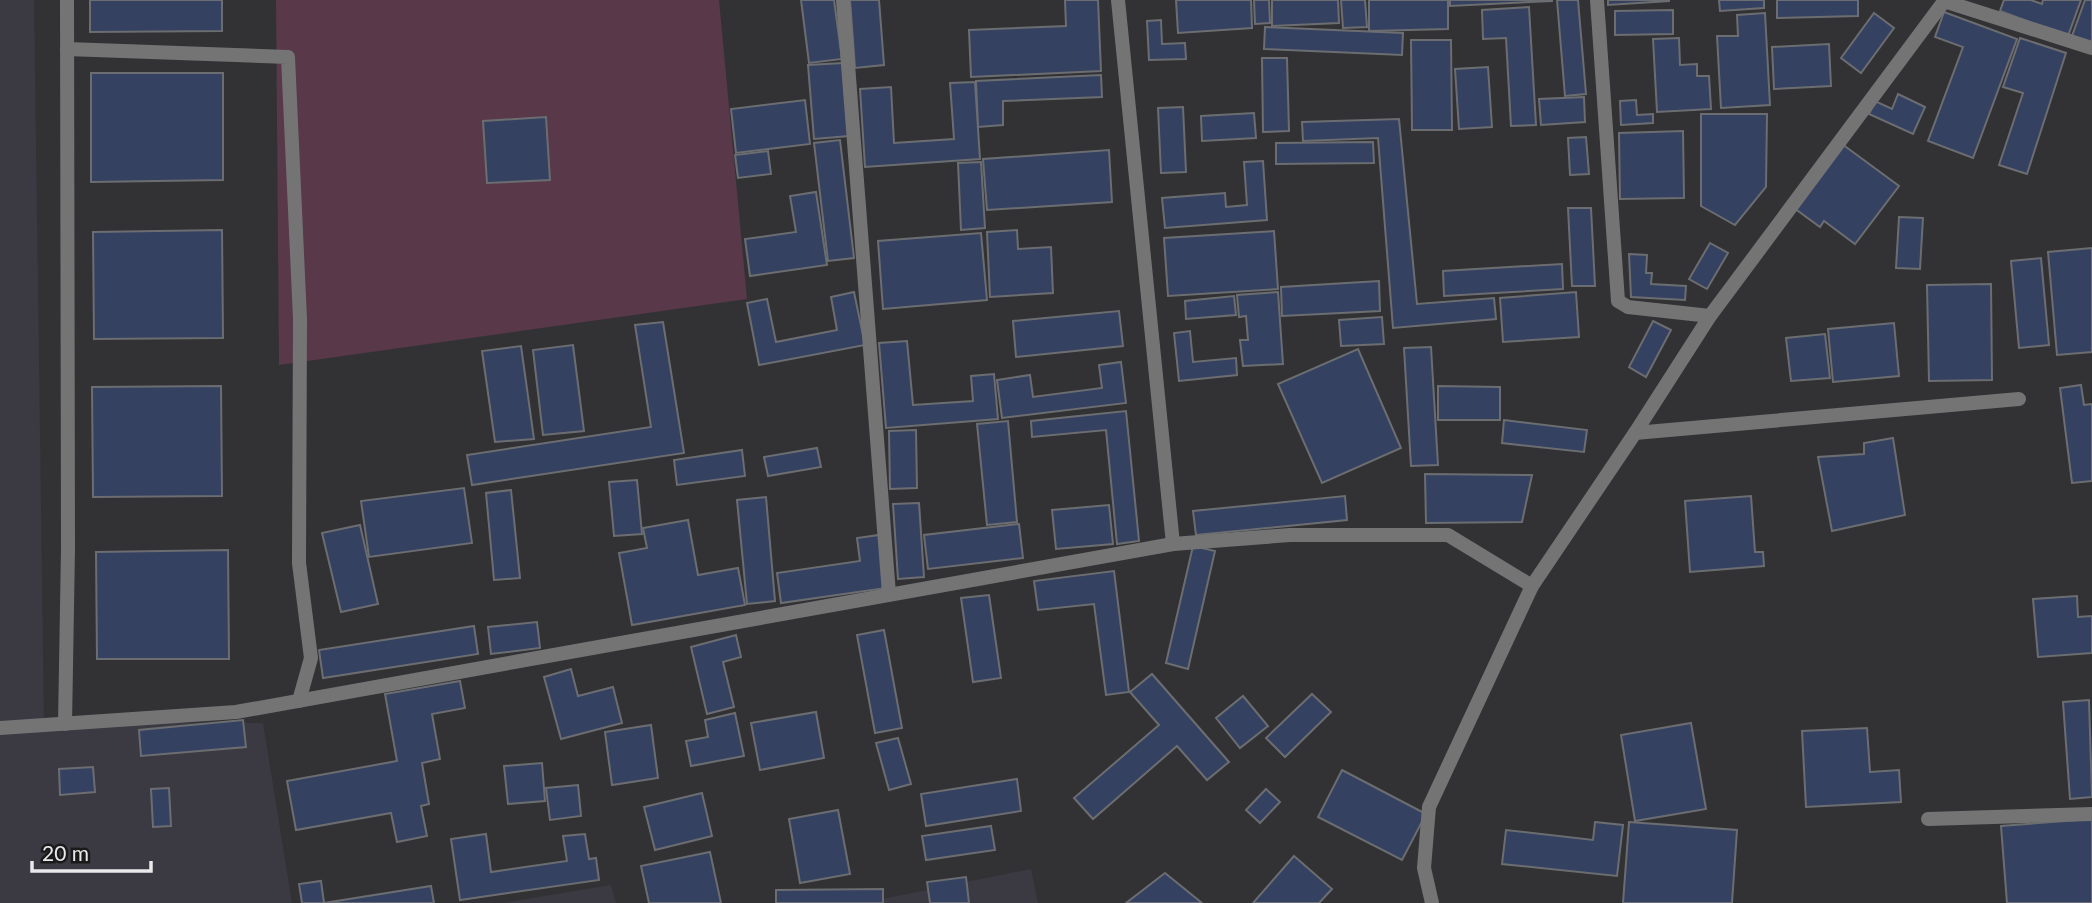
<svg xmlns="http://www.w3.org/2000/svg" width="2092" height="903" font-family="Lato,sans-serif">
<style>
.built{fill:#3b3942}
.green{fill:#583849}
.building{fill:#354160;stroke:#6b6d71;stroke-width:2}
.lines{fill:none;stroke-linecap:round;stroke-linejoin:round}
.street{stroke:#757475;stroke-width:14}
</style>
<rect width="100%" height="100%" fill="#323235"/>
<g class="built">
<path d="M0,0h34l10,723h219l29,180h-292z"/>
<path d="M1031,869l7,34h-176z"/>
<path d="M611,885l5,18h-114z"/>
</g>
<path class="green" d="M276,0h443l28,299 -468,66z"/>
<g class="building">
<path d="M90,0h132v31l-132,1z"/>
<path d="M801,0h33l8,59 -33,4z"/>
<path d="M850,0h29l5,65 -29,3z"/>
<path d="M1065,0h33l3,71 -130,6 -2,-47 97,-4z"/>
<path d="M1176,0h75l1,28 -74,5z"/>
<path d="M1254,0h15l1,23 -15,1z"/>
<path d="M1272,0h66l1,23 -67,3z"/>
<path d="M1341,0h24l2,27 -24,1z"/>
<path d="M1369,0h79v29l-79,2z"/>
<path d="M1450,0h102v1l-102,5z"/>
<path d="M1557,0h21l8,94 -21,2z"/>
<path d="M1608,0h61v1l-61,4z"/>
<path d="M1719,0h45v8l-44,3z"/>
<path d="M1777,0h81v16l-81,2z"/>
<path d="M2004,0h27l11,4 1,-4h38l-13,36 -68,-25z"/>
<path d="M2085,0h7v43l-20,-7z"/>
<path d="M1529,7l7,118 -25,1 -5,-88 -23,1 -1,-29z"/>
<path d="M1673,10v24l-58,1v-24z"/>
<path d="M1944,12l73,27 -44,119 -45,-17 35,-94 -28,-10z"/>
<path d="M1765,13l5,92 -49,3 -4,-72h21l-1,-21z"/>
<path d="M1874,13l20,15 -33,45 -20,-15z"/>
<path d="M1161,20l1,24 23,-1 1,16 -37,1 -2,-39z"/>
<path d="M1265,27l138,6 -1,22 -138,-6z"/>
<path d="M1679,38l1,27 17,-1v12h12l2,33 -54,3 -4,-73z"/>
<path d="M2020,38l46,15 -39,121 -28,-9 24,-72 -20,-6z"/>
<path d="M1411,40h40l1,90h-40z"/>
<path d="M1829,44l2,42 -57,3 -2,-42z"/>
<path d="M1262,58h25l2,73 -26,1z"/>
<path d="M843,63l6,73 -35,3 -6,-74z"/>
<path d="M1488,67l4,60 -33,2 -4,-60z"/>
<path d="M91,73h132v107l-132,2z"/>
<path d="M1101,75l1,22 -99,4v24l-25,2 -2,-46z"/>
<path d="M975,82l5,77 -115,8 -5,-78 31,-2 3,56 60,-4 -4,-56z"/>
<path d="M1898,94l27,13 -12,27 -44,-20 6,-13 17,8z"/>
<path d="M1584,97l1,25 -44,3 -2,-26z"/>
<path d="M805,100l5,44 -74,9 -5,-44z"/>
<path d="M1636,100l1,15 16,-1v9l-32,2 -1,-24z"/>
<path d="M1183,107l3,65 -25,1 -3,-65z"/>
<path d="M1254,113l2,25 -54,3 -1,-25z"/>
<path d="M1701,114h66l-1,73 -31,38 -34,-19z"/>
<path d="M546,117l4,63 -63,3 -4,-62z"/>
<path d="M1399,119l18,185 77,-6 2,21 -103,9 -15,-190 -75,3 -1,-19z"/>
<path d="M1683,131l1,67 -64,1 -1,-66z"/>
<path d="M1586,137l3,37 -19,1 -2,-37z"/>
<path d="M840,140l14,118 -26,3 -14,-118z"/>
<path d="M1373,142l1,21 -98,1v-21z"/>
<path d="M1842,144l57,42 -44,58 -31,-23 -4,6 -26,-19z"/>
<path d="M1109,150l3,52 -125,8 -4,-51z"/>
<path d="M768,151l3,23 -33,4 -3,-23z"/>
<path d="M1263,161l4,59 -102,8 -3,-30 63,-5 1,14 21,-2 -3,-43z"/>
<path d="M981,162l4,66 -24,2 -3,-67z"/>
<path d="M816,192l11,73 -77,11 -5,-37 51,-7 -6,-36z"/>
<path d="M1568,208h23l4,78h-23z"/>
<path d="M1899,217l24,1 -3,51 -24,-1z"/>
<path d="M222,230l1,108 -129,1 -1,-107z"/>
<path d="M1017,230l1,19 33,-2 2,46 -63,4 -3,-65z"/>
<path d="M1274,231l4,58 -110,7 -4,-58z"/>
<path d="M981,233l6,67 -104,9 -5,-68z"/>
<path d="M1710,243l18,10 -21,36 -18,-10z"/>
<path d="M2092,248v104l-35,3 -9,-103z"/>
<path d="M1629,254l18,1 -1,18h6l-1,11 35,2 -1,14 -54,-3z"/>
<path d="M2041,258l8,87 -30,3 -8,-87z"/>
<path d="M1562,264l1,25 -119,7 -1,-25z"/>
<path d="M1379,281l1,30 -98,5 -1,-29z"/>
<path d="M1991,284l1,96 -63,1 -2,-96z"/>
<path d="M854,292l11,53 -106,20 -12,-62 20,-4 9,43 61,-12 -6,-33z"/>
<path d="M1278,292l5,72 -40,2 -3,-26h8l-2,-24 -7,1 -2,-22z"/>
<path d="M1576,292l3,45 -76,5 -3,-44z"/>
<path d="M1234,296l2,19 -50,4 -1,-18z"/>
<path d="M1119,311l4,35 -107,11 -3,-36z"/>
<path d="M1382,317l2,27 -43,2 -2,-26z"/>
<path d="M1653,321l18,9 -25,47 -17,-10z"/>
<path d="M663,322l21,131 -212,32 -5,-30 184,-28 -16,-102z"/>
<path d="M1894,323l5,53 -66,6 -5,-53z"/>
<path d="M1190,331l3,31 43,-4 1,17 -58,6 -5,-48z"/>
<path d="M1825,334l5,44 -39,3 -5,-43z"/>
<path d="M907,341l6,64 60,-4 -2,-25 23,-2 4,45 -112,9 -7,-85z"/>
<path d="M573,345l11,86 -41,4 -10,-85z"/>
<path d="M521,346l13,93 -39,3 -13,-91z"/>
<path d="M1431,347l7,118 -27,1 -7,-118z"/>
<path d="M1358,349l43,99 -79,35 -44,-99z"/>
<path d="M1121,362l5,41 -124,15 -5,-38 33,-5 3,22 69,-9 -3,-23z"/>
<path d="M2081,385l3,20 8,-1v77l-20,2 -12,-95z"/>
<path d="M221,386l1,110 -129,1 -1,-110z"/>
<path d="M1438,386l62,1v33h-62z"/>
<path d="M1126,411l13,130 -22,3 -11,-114 -74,7 -1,-16z"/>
<path d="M1504,420l83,10 -3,22 -82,-9z"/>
<path d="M1008,421l9,101 -30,3 -10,-101z"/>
<path d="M916,430l1,58 -27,1 -1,-58z"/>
<path d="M1893,438l12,77 -73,16 -14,-74 46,-3v-11z"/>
<path d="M817,448l4,19 -53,9 -4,-19z"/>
<path d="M742,450l3,26 -68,9 -3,-25z"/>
<path d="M1425,474l107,1 -10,47 -96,1z"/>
<path d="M637,480l5,54 -28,2 -5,-54z"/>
<path d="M464,488l8,55 -103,14 -8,-56z"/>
<path d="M511,490l9,88 -26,2 -8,-87z"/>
<path d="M1345,496l2,24 -151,15 -3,-24z"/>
<path d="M1751,496l4,56h8l1,14 -74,6 -5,-71z"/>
<path d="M766,497l9,104 -28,3 -10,-104z"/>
<path d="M919,503l5,74 -26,2 -5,-75z"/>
<path d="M1109,505l4,39 -57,5 -4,-39z"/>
<path d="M688,520l10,55 40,-7 7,37 -113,20 -13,-72 28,-5 -4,-20z"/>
<path d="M1019,524l4,34 -95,11 -4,-34z"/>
<path d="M360,525l18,79 -37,8 -19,-79z"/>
<path d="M879,535l7,53 -105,15 -4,-30 83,-12 -3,-23z"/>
<path d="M1193,546l22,5 -27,118 -22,-6z"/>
<path d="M228,550l1,109h-132l-1,-107z"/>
<path d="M1114,571l15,121 -23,3 -12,-91 -56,6 -4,-29z"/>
<path d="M989,595l12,83 -28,4 -12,-84z"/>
<path d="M2077,596l1,21 14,-1v37l-54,4 -5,-58z"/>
<path d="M537,622l3,26 -49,6 -3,-27z"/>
<path d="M474,626l4,28 -155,24 -4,-28z"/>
<path d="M884,630l18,98 -27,5 -18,-98z"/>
<path d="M736,635l5,22 -18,5 11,45 -27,7 -16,-67z"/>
<path d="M571,669l7,27 35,-9 9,36 -61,16 -17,-62z"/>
<path d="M1152,674l77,88 -22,18 -30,-34 -84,73 -19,-21 85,-73 -29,-33z"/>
<path d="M460,681l5,27 -33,6 8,45 -18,4 7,41 -8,2 6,30 -30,6 -6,-29 -95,17 -9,-49 110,-20 -12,-67z"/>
<path d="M1312,694l19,18 -46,45 -19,-19z"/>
<path d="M1243,696l25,30 -28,22 -24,-30z"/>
<path d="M2089,700l3,97 -22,2 -7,-97z"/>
<path d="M816,712l8,46 -64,12 -9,-47z"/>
<path d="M735,713l9,43 -53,10 -5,-25 22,-4 -3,-17z"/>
<path d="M243,720l3,27 -105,9 -2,-26z"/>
<path d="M1691,723l15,86 -71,12 -14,-86z"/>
<path d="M651,725l7,53 -46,7 -7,-53z"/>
<path d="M1867,728l3,44 29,-2 2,32 -95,5 -4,-76z"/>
<path d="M898,738l13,46 -22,6 -13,-47z"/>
<path d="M542,763l3,38 -37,3 -4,-38z"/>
<path d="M93,767l2,25 -35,3 -1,-26z"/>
<path d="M1342,770l84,44 -24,46 -84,-43z"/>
<path d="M1017,779l4,32 -95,15 -5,-32z"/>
<path d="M578,785l3,31 -31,4 -4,-32z"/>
<path d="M169,788l2,38 -18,1 -2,-38z"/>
<path d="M1266,789l14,13 -20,21 -14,-13z"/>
<path d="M702,793l10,43 -57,14 -11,-43z"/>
<path d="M838,810l12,64 -50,9 -11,-64z"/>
<path d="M2092,819v84h-85l-6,-77z"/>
<path d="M1595,822l28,3 -6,51 -115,-12 4,-34 87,10z"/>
<path d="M1629,822l108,8 -5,73h-109z"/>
<path d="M991,826l4,24 -69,10 -4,-24z"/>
<path d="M486,834l5,38 76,-11 -4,-25 22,-2 4,25 7,-1 3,22 -139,20 -9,-61z"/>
<path d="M710,852l11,51h-72l-8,-37z"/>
<path d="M1294,856l38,33 -13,14h-66z"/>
<path d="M1165,873l37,30h-76z"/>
<path d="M966,877l3,26h-39l-3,-21z"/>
<path d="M321,881l3,22 107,-17 3,17h-132l-3,-19z"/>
<path d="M883,889v14h-107v-13z"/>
</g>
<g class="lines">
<g class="street">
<path d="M843,0l46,594"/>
<path d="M1118,0l55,544"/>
<path d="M1597,0l21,301 10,6 82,9"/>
<path d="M1944,1l148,47"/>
<path d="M67,49l221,8 12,262 -1,244 12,95 -12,43"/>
<path d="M1635,433l384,-34"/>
<path d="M65,724l3,-175 -1,-549"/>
<path d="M0,728l236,-16 937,-168 117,-9h158l84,51"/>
<path d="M1928,819l164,-5"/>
<path d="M1432,903l-8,-35 5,-61 103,-221 103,-153 75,-117 235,-316"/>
</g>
</g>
<path d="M32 861v10h119v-10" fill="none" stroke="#e9e9eb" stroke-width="3.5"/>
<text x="42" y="861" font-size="21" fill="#e9e9eb" stroke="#1a1a1b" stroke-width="5" paint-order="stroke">20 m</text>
</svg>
